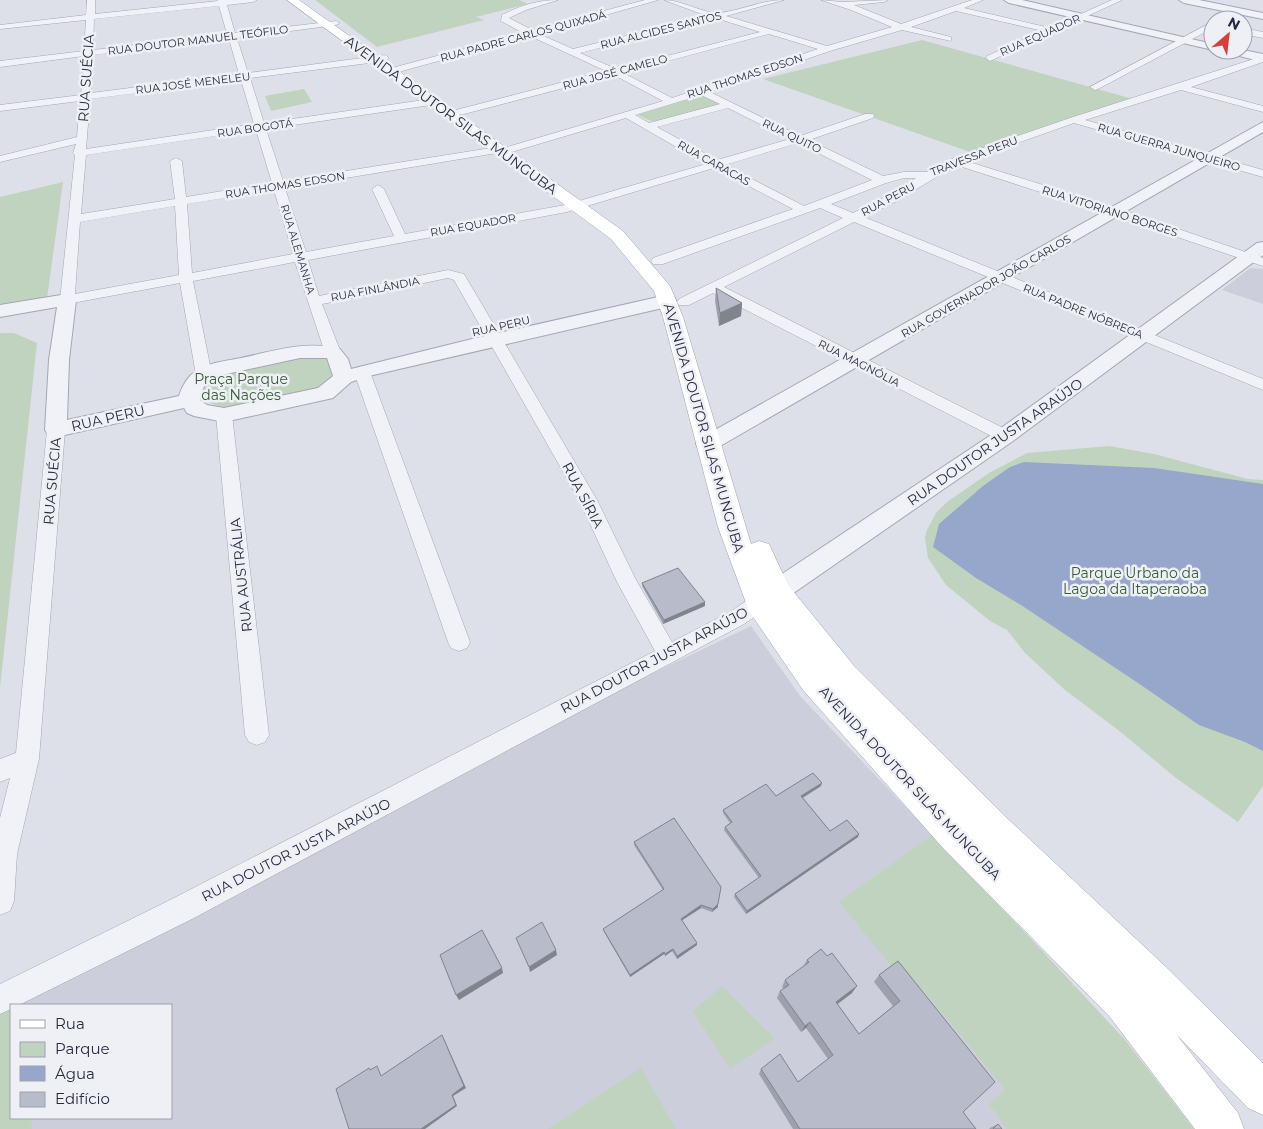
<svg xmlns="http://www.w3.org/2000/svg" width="1263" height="1129" font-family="Montserrat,sans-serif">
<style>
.built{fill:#cccfdb}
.green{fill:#c0d3bf}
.water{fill:#97a6cb}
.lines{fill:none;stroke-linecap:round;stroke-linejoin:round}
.minor-casing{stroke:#a3a6b3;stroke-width:1}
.tertiary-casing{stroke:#a3a6b3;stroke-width:2}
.primary-casing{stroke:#9da2b5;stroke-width:1}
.minor{fill:#f1f2f7;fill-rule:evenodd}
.tertiary{fill:#f1f2f7;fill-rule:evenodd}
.primary{fill:#fff;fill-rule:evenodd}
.wall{fill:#9ea1ad}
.shaded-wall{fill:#81838d}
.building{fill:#b8bbc9;stroke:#81838d}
.labels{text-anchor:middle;stroke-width:5;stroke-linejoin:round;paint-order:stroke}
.far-street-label{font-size:11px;fill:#262b40;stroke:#eef0f6}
.street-label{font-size:14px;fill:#262b40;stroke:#eef0f6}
.park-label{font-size:14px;fill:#335d33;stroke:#eef0f6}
</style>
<rect width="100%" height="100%" fill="#dee0e9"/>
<g class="built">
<path d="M1250,268l13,1v35l-41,-14z"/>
<path d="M751,626l49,70 216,227 109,117 69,89h-1194v-117l11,-6v112h160v-113h-158l588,-307z"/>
</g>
<g class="green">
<path d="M315,0h204l9,4 -52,13 8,3 -107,27z"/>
<path d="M922,40l211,59 -163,53 -207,-73z"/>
<path d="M304,89l8,13 -41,9 -6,-15z"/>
<path d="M697,95l6,1 18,7 -2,3 -61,16 -7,-1 -13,-6 1,-3z"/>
<path d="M63,182l-16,117 -47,8v-110z"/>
<path d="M0,333h14l23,10 -37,345z"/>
<path d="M302,355h19l10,4 3,12c-3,6 -6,11 -12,15 -10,6 -83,23 -94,22 -12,-1 -24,-6 -26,-19 15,-22 73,-28 100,-34z"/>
<path d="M1109,446l45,8 94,25 15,1v306l-25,36 -62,-44 -58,-48 -53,-40 -40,-37 -18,-23 -17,-9 -44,-36 -18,-27 -3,-20 2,-8 9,-17 11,-11 42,-29 38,-20z"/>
<path d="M932,835l84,88 109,117 69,89h-187l-18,-25 16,-15 -82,-99 -31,-23 -53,-65z"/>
<path d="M722,986l53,52 -45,31 -37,-58z"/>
<path d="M11,1008v110h20l1,11h-32v-115z"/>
<path d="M641,1068l35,61h-129z"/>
</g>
<path class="water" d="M1024,462l130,6 109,16v267l-18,-9 -46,-17 -61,-42 -117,-78 -45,-27 -43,-31 6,-23 44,-38 27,-19z"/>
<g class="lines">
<g class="minor-casing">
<g id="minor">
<path d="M87,0h8v14l123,-13 -1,-1h40l-4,2 -26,3 8,28 101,-12 4,2 -4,2 -99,13 11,35 137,-18 4,3 -4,3 -135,17 14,45 167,-24 5,3 -5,3 -165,24 17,52 214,-34 5,3 -5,3 -212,35 21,64 88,-16 -22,-47 6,-4 6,4 21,45 160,-29 141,-41 -80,-46 -111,33h-8l-1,-2 1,-2 156,-46 -49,-26 -150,39h-8v-4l150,-39 -76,-35 -139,38 -5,-3 2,-2 135,-36 -22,-12 1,-6c18,-9 35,-15 56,-15l-32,10 -17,8 23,12 113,-30h13l-119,34 34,15 134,-33 -43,-16c18,0 41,14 54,13 22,-2 43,-13 66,-13l-58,16 101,30 65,-19 -41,-17 -30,-10 21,2 46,-2 -4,2 -30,3 47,19 71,-24h11l-19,8 86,20 62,-28h10l-132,61 -4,-3 1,-2 56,-25 -87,-20 -45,16 40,10v4l-49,-11 -72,21 -120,41 90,44 65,-22h8l1,2 -1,2 -64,22 74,36 21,-4h24l23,-13 119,-41 193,-62v6l-72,25 72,19v6l-82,-22 -96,30 178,50v7l-189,-54 -108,38 154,48 143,49v8l-151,-51 -156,-50 -59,36 -33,16 399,162v11l-409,-168 -130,65 287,145 3,4 -3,4 -6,2 -6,-2 -286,-147 -24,12h-10l-2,-3 2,-3 164,-81 -23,-10 -157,56h-10l-2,-3 2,-3 140,-49 -79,-41 -147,44 -259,48 11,36 129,-26 16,4 133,226 39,80 36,62 58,-30 22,-15 7,-2 7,2 3,6 -3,6 -22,15 -552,295 -173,86h-8v4l-11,5v-30l172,-85 483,-248 -38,-69 -38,-82 -125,-220 -6,-2 -126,26 19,49 -3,3h-10l-3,-3 -30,-91 -102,19 19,94 -2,3h-12l-2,-3 -16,-92 -113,21 -5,-1 -2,-3 15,-145 -2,-2 3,-9 -76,18v-6l77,-19 3,-36 -80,10v-6l81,-10 3,-39 -84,11v-6l84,-10 2,-31 -86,9v-4l86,-10zM219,6l8,28 -134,16 1,-31zM716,18l44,14 -144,37 -36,-16zM769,34l49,15 -146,49 -49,-25zM229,39l10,35 -148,19 2,-38zM241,80l13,44 -168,25 4,-50zM701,95l19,9 -71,19 -14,-8zM728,108l62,31 -73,21 -60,-33zM256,130l16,53 -86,14 -4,-36 -6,-3 -6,3 5,38 -94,15 5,-59zM798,143l74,37 -68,26 -79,-41zM904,178h12l-27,17 -36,18 -22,-9 55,-21zM274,190l19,64 -101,19 -5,-69zM175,206l4,69 -104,19 5,-72z"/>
<path d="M1237,10l7,2 -14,8h-11z"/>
<path d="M1210,23h3v5l-115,61 -3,1 -5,-3z"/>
<path d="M1243,28l20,4v6l-20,-4z"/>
<path d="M362,367l6,2 2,3 100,270 -3,6 -8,3 -8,-3 -3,-6 -94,-270 2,-3z"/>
<path d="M224,410l6,1 2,4 37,320 -4,7 -8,3 -8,-3 -4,-7 -29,-320 2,-4z"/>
<path d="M56,425l6,1 3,4 -26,329 -22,95 -3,47 -4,10 -10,4v-97l10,-40 -10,4v-23l16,-6 31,-323 3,-4z"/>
</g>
</g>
<g class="tertiary-casing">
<g id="tertiary">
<path d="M1004,0h18l191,44v6h2h-2l-204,-47z"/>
<path d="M1179,0h20l64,13v6l-79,-16z"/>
<path d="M1222,50h21l20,4v8l-39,-10z"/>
<path d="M1263,122v10l-548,317 -8,2 -8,-2 -3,-5 3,-5z"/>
<path d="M1263,242v13l-250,186 -244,169 -10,4 -10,-4 -4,-7 4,-7 248,-165 260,-188z"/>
<path d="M67,294l7,2 2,4 -7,60 -2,60 112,-24c3,-10 9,-20 17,-25 13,-9 31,-10 45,-13 33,-7 66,-18 99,-9l8,10 3,10 121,-30 195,-44 7,2 2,4 -2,4 -7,2 -298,69 -18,6 -18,16 -109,24 -30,-6 -7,-3 -3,-5 -128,29 -8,-2 -3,-5 4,-70 8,-53 -57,10v-12zM300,358h27l6,18 -15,12 -94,20 -17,-3 -7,-5 4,-14 13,-10z"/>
</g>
</g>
<g class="primary-casing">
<path id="primary" d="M287,0h12l324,231 47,55 13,31 68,227 8,-3 10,3 19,41 67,82 154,153 157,147 97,96v52l-15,-7 -72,-74 62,79 6,16h-49l-85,-112 -167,-169 -140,-158 -54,-79 -31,-84 -55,-210 -9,-26 -43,-52z"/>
</g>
<use href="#minor" class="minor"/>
<use href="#tertiary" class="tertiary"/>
<use href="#primary" class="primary"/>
</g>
<g class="wall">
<path d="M716,288l26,15 -1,13 -22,10 -4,-25z"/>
<path d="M642,583l63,19v4l-42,18 -21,-38z"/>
<path d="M821,786l-18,12 27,33 28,6 -112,77 -12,-17 1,-3 24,-16 -35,-48 1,-3 5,-4 -7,-10v-3l53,-14z"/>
<path d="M634,842l84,65 -6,5 -11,-4 -19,12 15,25 -20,14 -5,-8 -7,5 -1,-2 -34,23 -26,-45 -1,-3 60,-39 -29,-45z"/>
<path d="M807,960l45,33 -15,11 22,30 34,-28 -19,-24 5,-7 19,-14 65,151 13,17h-183l-34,-55 2,-5 37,13 30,-23 -22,-31 -5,4 -24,-34 3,-7 4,-2 -2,-2 3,-7 18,-13z"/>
<path d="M998,1124l4,5h-13l1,-1z"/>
</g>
<g class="shaded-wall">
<path d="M742,303l-1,13 -22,10 1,-13z"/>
<path d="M705,602v4l-42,18 1,-4z"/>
<path d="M822,783l-1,3 -21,13 1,-3z"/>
<path d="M859,834l-1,3 -112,77 1,-3z"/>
<path d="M718,904v3l-6,5 1,-3z"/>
<path d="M701,905v3l-20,13v-2z"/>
<path d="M697,943v2l-20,14v-3z"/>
<path d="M673,949l-1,2 -7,5v-2z"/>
<path d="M556,950l1,5 -27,17 -1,-5z"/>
<path d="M664,952v2l-34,23v-2z"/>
<path d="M502,968l1,5 -44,27 -3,-5z"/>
<path d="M857,986l-5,7 -21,16 5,-7z"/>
<path d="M810,1022l-4,6 -5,4 4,-6z"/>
<path d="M442,1035l24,53 -13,8 4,10 -32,23h-4l31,-34z"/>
</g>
<g class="building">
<path d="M716,288l26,15 -22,10z"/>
<path d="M678,568l27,34 -41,18 -22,-37z"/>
<path d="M813,773l9,10 -21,13 29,35 17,-11 12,14 -112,77 -12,-17 26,-18 -36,-49 7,-5 -9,-12 43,-26 10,12z"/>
<path d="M674,818l47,69 -3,17 -5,5 -12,-4 -20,14 16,24 -20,13 -4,-7 -8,5 -1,-2 -34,23 -27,-46 61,-40 -30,-47z"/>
<path d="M542,922l14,28 -27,17 -13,-29z"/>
<path d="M482,930l20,38 -46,27 -16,-40z"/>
<path d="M821,949l6,7 5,-3 25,33 -21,16 23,32 41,-33 -21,-26 19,-14 97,121 -32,30 13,17h-176l-39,-60 19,-15 18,28 35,-27 -23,-33 -5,4 -25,-35 9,-6 -4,-5 24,-18 -2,-2z"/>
<path d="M442,1035l22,51 -12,9 4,10 -35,24h-72l-13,-40 33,-21 1,2 7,-4 4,10z"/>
<path d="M998,1124l4,5h-9z"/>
</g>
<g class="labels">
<g class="far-street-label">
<text transform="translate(661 30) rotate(-14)" y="4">RUA ALCIDES SANTOS</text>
<text transform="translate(1040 35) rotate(-24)" y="4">RUA EQUADOR</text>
<text transform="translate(523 36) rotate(-15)" y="4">RUA PADRE CARLOS QUIXADÁ</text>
<text transform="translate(198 40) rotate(-7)" y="4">RUA DOUTOR MANUEL TEÓFILO</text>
<text transform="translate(615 72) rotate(-15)" y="4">RUA JOSÉ CAMELO</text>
<text transform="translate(745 76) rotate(-18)" y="4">RUA THOMAS EDSON</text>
<text transform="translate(193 83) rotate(-7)" y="4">RUA JOSÉ MENELEU</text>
<text transform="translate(255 128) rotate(-8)" y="4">RUA BOGOTÁ</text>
<text transform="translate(792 136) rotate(26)" y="4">RUA QUITO</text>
<text transform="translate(1169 147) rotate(16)" y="4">RUA GUERRA JUNQUEIRO</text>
<text transform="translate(974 156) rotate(-21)" y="4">TRAVESSA PERU</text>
<text transform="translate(714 163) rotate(29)" y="4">RUA CARACAS</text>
<text transform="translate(285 185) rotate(-9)" y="4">RUA THOMAS EDSON</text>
<text transform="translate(888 199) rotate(-28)" y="4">RUA PERU</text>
<text transform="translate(1110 211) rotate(18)" y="4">RUA VITORIANO BORGES</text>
<text transform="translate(473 225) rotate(-10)" y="4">RUA EQUADOR</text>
<text transform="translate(298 249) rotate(73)" y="4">RUA ALEMANHA</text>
<text transform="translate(986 286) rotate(-30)" y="4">RUA GOVERNADOR JOÃO CARLOS</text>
<text transform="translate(375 289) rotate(-11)" y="4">RUA FINLÂNDIA</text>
<text transform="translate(1083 311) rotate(22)" y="4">RUA PADRE NÓBREGA</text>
<text transform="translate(501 326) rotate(-13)" y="4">RUA PERU</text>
<text transform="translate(859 363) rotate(27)" y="4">RUA MAGNÓLIA</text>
</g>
<g class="street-label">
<text transform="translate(86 78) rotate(-86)" y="5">RUA SUÉCIA</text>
<text transform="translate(451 115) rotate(36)" y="5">AVENIDA DOUTOR SILAS MUNGUBA</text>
<text transform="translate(108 418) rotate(-13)" y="5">RUA PERU</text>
<text transform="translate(704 428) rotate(74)" y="5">AVENIDA DOUTOR SILAS MUNGUBA</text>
<text transform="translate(995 442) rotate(-35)" y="5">RUA DOUTOR JUSTA ARAÚJO</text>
<text transform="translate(52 481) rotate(-85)" y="5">RUA SUÉCIA</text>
<text transform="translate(583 495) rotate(62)" y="5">RUA SÍRIA</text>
<text transform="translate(241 575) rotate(-96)" y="5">RUA AUSTRÁLIA</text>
<text transform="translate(654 660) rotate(-28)" y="5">RUA DOUTOR JUSTA ARAÚJO</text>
<text transform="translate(910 783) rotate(47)" y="5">AVENIDA DOUTOR SILAS MUNGUBA</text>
<text transform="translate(296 850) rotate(-27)" y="5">RUA DOUTOR JUSTA ARAÚJO</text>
</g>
<g class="park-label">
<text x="241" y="384">Praça Parque<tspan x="241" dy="16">das Nações</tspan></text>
<text x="1135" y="578">Parque Urbano da<tspan x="1135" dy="16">Lagoa da Itaperaoba</tspan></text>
</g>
</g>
<rect x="10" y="1004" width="162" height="115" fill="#eef0f6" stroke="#9ea1ad"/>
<rect x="20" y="1020" width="25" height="8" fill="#ffffff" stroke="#9ea1ad"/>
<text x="55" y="1029" font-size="15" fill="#262b40">Rua</text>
<rect x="20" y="1042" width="25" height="15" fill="#c0d3bf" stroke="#9ea1ad"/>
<text x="55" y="1054" font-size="15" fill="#262b40">Parque</text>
<rect x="20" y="1066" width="25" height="15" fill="#97a6cb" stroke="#9ea1ad"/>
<text x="55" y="1079" font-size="15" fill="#262b40">Água</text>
<rect x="20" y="1092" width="25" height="15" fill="#b8bbc9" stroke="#9ea1ad"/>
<text x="55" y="1104" font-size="15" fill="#262b40">Edifício</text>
<g transform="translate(1228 35) rotate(28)"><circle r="24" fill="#eef0f6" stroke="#9ea1ad"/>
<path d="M0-4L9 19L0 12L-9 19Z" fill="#d6403b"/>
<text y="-8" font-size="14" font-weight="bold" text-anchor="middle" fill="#262b40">N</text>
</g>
</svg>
